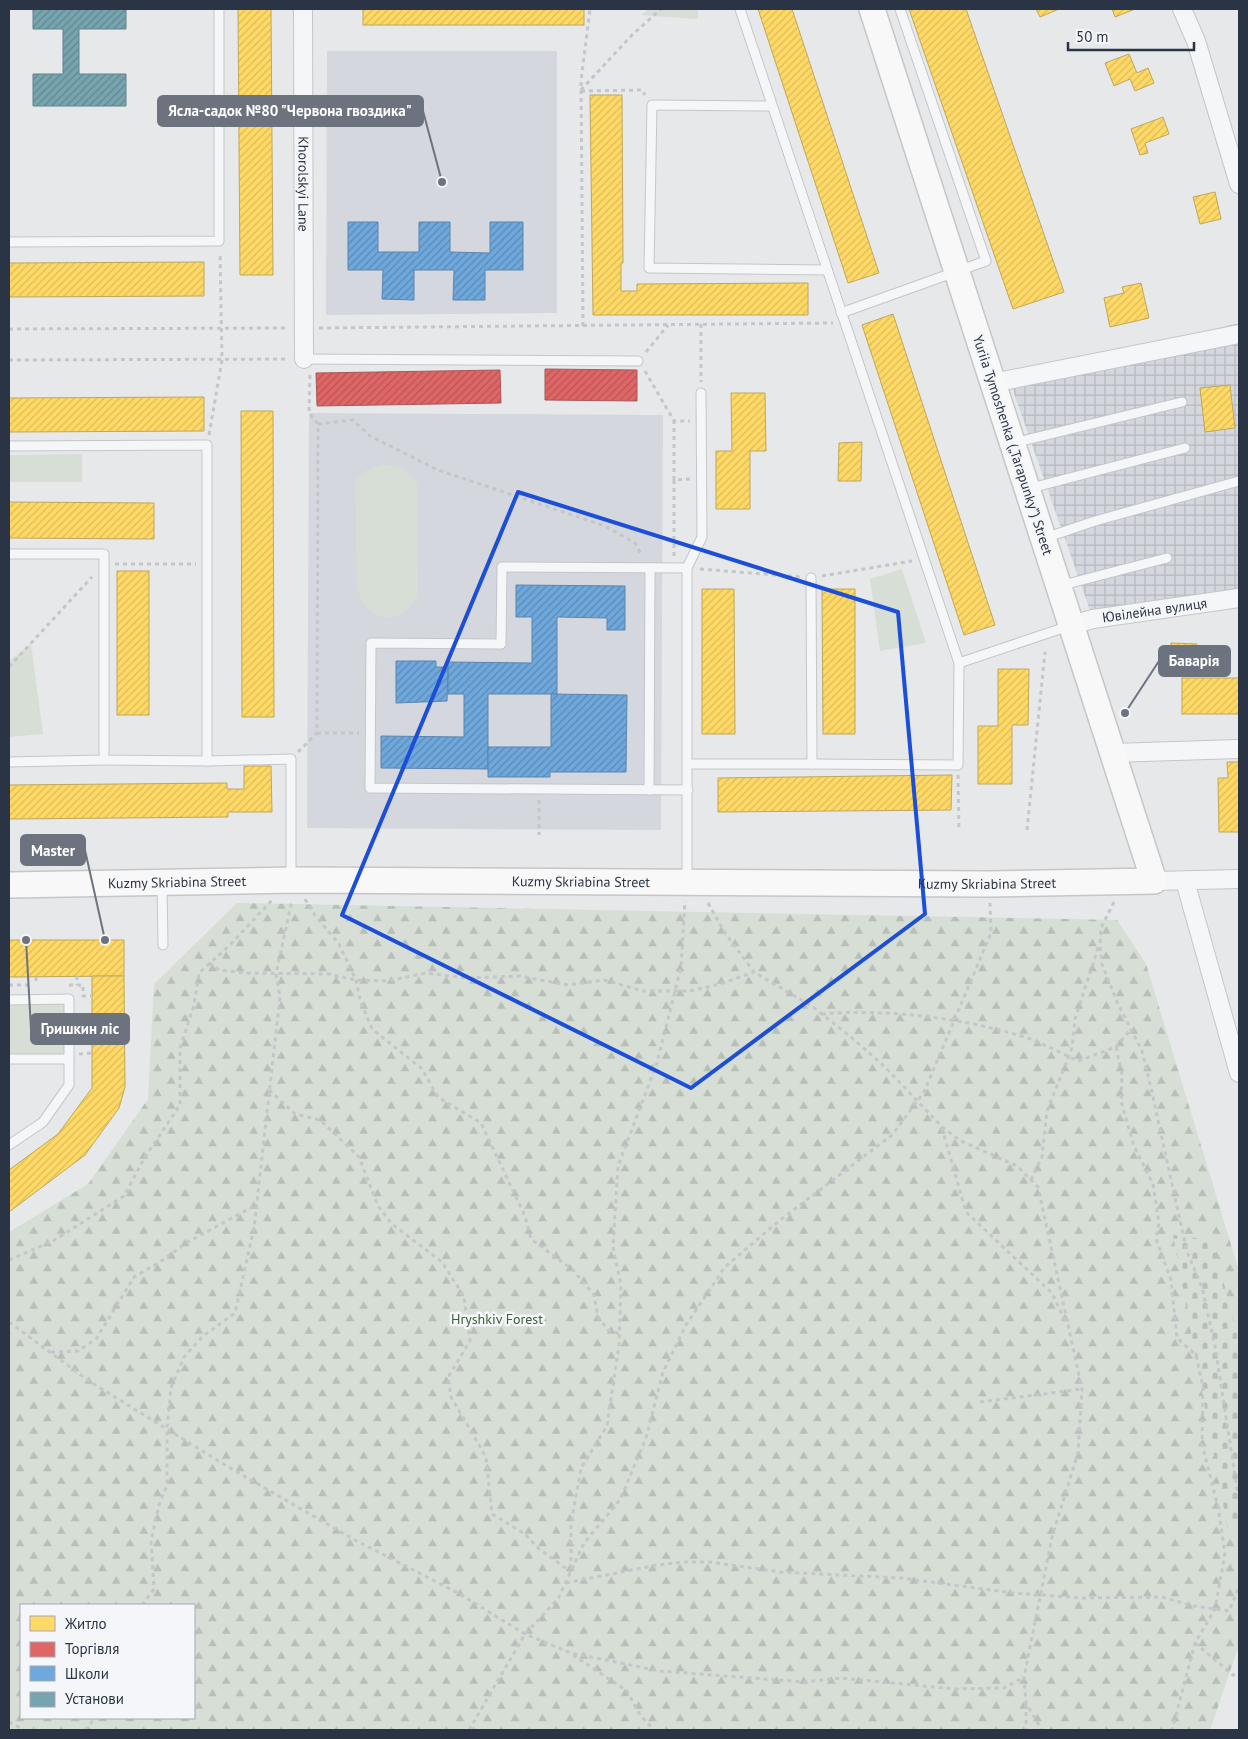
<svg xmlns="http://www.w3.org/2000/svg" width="1248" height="1739" font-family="'PT Sans',sans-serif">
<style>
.built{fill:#d4d7dd}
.industrial{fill:url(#industrial-grid)}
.forest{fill:url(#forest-firs);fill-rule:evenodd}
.cemetery{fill:url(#cemetery-stones)}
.green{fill:#d6ded6}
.homes{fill:url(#homes-hatch);stroke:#bfa85c}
.shops{fill:url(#shops-hatch);stroke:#aa575c}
.schools{fill:url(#schools-hatch);stroke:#5b85af}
.public{fill:url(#public-hatch);stroke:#60838f}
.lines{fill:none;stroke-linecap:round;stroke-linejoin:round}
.lane-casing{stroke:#c4c6c8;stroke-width:11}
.street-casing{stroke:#c4c6c8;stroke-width:20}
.secondary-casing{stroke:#c4c6c8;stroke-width:28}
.path{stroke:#c5c6ca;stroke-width:3;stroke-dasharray:4 4;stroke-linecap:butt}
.lane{stroke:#f5f6f7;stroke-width:9}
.street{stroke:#f5f6f7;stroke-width:18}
.secondary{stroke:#f8f8f8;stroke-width:25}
.marked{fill:none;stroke:#1d4ed8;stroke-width:4;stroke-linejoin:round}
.labels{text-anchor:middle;stroke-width:5;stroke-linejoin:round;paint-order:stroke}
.street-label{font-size:14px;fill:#2b3445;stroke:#f4f6f9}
.park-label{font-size:14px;fill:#3f6138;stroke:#f4f6f9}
.leader{fill:none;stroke:#6c737f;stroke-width:2}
.callout-dot{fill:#6c737f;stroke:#f4f6f9;stroke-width:2}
.callout{fill:#6c737f;stroke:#6c737f;stroke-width:2}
.callout-label{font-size:15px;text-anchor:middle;font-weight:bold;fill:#fff}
</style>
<defs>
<pattern id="industrial-grid" width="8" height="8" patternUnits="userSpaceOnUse" patternTransform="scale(1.25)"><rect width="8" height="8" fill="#d4d7dd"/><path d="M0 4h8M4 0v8" fill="none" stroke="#b6b9bf"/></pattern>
<pattern id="forest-firs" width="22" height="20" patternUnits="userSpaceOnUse" patternTransform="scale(1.25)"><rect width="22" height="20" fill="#d6ded6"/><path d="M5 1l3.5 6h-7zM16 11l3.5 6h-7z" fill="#b8bfb9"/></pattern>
<pattern id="cemetery-stones" width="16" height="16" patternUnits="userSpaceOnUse" patternTransform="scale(1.25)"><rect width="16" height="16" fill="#d6ded6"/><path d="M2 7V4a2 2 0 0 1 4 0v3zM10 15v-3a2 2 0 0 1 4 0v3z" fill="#b8bfb9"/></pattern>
<pattern id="homes-hatch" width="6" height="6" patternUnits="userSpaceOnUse" patternTransform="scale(1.25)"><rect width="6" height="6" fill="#ffd966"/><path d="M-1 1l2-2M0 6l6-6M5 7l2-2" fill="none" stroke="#dbbb5a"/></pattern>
<pattern id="shops-hatch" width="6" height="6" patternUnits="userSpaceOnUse" patternTransform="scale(1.25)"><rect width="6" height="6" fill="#e06666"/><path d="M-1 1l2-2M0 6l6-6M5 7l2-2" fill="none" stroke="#b65556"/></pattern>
<pattern id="schools-hatch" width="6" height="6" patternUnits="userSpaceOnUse" patternTransform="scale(1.25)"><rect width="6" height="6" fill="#6fa8dc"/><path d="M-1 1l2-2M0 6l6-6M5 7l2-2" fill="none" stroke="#5b8ab4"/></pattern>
<pattern id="public-hatch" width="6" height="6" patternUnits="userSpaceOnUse" patternTransform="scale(1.25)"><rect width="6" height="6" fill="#76a5af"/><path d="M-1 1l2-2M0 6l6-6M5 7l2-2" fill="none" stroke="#618790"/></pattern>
</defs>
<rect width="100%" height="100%" fill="#e6e8ea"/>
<g class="built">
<path d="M327,51h230v262l-231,2z"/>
<path d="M309,413l354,2 -2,415 -354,-2z"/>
</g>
<path class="industrial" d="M1239,323v275l-146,21 -84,-240z"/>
<path class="forest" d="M237,903l880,17 29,44 93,307v374l-29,85h-1201v-498l79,-48 60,-85 6,-115zM21,1605h173v113h-173z"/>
<path class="cemetery" d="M1173,1235l40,5 26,103v186l-11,1z"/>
<g class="green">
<path d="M649,9h49v10l-57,-4z"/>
<path d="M82,454v28h-73v-27z"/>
<path d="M384,464l19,5 14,13 1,115c-18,31 -54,26 -61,-10l-2,-106 12,-11z"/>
<path d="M902,569l24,74 -46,8 -10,-72z"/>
<path d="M31,644l12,90 -34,3v-76z"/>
<path d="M9,1001h58v56l-58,1z"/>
</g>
<g class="homes">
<path d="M238,9h33l2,266h-33z"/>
<rect x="363" y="9" width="221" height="16"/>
<path d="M758,9h34l87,264 -31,10z"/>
<path d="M909,9h57l98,283 -51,17z"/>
<path d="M1036,9h23l-19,8z"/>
<path d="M1112,9h23l-20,8z"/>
<path d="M1129,54l8,19 11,-5 6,15 -19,8 -5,-12 -16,7 -9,-23z"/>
<path d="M590,95h32l1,168h-2v28h16v-7l171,-1v32h-215z"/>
<path d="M1163,117l6,17 -24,9 3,10 -8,2 -9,-26z"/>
<path d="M1215,192l6,27 -21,5 -7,-27z"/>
<path d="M204,262v34l-195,1v-34z"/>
<path d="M1141,283l8,35 -39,9 -6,-29 20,-5 -2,-6z"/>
<path d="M893,314l102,311 -31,10 -102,-310z"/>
<path d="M1230,385l5,43 -30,4 -5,-44z"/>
<path d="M731,393h34l1,58h-16v58h-34v-58h16z"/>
<path d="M204,397v34l-195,1v-34z"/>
<path d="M241,411h32l1,306h-32z"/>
<path d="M862,442l-1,39h-23l1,-38z"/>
<path d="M9,502l145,1v36l-145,-1z"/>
<rect x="117" y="571" width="32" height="144"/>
<path d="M702,589h32l1,145h-33z"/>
<path d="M822,589h33v145h-32z"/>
<path d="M1171,643l26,1v22h-27z"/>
<path d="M998,669h31l-1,56h-16v59h-34v-58h20z"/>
<rect x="1182" y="678" width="57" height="36"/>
<path d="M1227,762h12v70h-20l-1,-54h10z"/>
<path d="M244,766h27l1,46h-44v5l-219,2v-34l218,-2v6h17z"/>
<path d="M952,775l-1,35 -233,2v-34z"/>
<path d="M9,940h115v36l-115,1z"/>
<path d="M92,976h32l1,111 -6,21 -34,47 -76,57v-42l49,-36 34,-46z"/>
</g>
<g class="shops">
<path d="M545,369l92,1v31l-92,-1z"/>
<path d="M500,370l1,33 -184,3 -1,-33z"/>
</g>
<g class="schools">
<path d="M348,222h30v30h41v-30h31v30l40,1v-31h33v48h-38v30h-32l1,-30h-40v30l-32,-1 1,-29h-35z"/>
<path d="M516,585l109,1v44h-18v-12l-50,-1v77h-69v75l-107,-1v-32l83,1v-43h-16v-32l84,1v-46h-16z"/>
<path d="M396,661h40v6h12l-1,34 -51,2z"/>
<path d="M551,694l76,1 -1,77h-76v5h-62v-30h63z"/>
</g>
<path class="public" d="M33,9h93v20h-47v45h47v32h-93v-32h30v-45h-30z"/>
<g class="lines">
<g class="lane-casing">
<g id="lane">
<path d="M740,9l219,654"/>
<path d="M772,106l-120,-1 -3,163 178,2"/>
<path d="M9,242l210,-1v-232"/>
<path d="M841,313l145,-52 -86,-252"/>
<path d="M304,359l334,2"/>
<path d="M1013,443l169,-41"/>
<path d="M9,446l198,-1v316l84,-2v121"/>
<path d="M1027,489l158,-41"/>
<path d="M1045,538l50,-17 144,-40"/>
<path d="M9,554h95v206l103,1"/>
<path d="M687,568l-185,-1 -1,77 -130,-1 -1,145 318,2"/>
<path d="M1059,586l108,-28"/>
<path d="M9,762l95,-2"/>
<path d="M688,764h124l-1,-186"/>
<path d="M812,764l146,1 1,-102 110,-37"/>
<path d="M649,790l1,-222"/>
<path d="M687,881v-313l15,-31 -1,-144"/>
<path d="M162,885l1,60"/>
<path d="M9,1000l60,-1v60"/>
<path d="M9,1059h60v26l-26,37 -34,23"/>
</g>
</g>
<g class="street-casing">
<g id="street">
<path id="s1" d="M303,9l1,350"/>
<path d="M1182,9l14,32 43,143"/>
<path d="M993,383l246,-49"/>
<path id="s2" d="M1071,625l22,-6 146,-21"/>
<path d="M1112,753l127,-4"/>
<path d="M1154,881l85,-2"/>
<path d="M1185,881l54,192"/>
</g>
</g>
<g class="secondary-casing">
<g id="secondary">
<path id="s3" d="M9,885l287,-5 693,4 165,-3 -282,-872"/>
</g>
</g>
<g class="path">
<path d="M581,90l51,-55 29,-26"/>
<path d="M581,91l61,-1 3,5"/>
<path d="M701,324v58"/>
<path d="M583,326l-2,-245 9,-72"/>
<path d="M319,328l514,-5"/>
<path d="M9,329l279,-1"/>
<path d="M646,352l22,-27"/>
<path d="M9,360l280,-1"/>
<path d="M645,371l29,50h16"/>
<path d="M318,424l35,-4 17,16 68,34 167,56 30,17 7,13"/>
<path d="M209,435l13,-75 -2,-108"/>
<path d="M674,480v-59"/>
<path d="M674,556v-76l17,-1"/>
<path d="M115,564h81"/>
<path d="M700,569l101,8"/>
<path d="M822,576l90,-15"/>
<path d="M9,667l83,-90"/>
<path d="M317,733h42"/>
<path d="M298,752l19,-19 1,-309 -9,-11 1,-39"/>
<path d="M958,775l1,56"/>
<path d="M539,800v35"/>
<path d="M1027,830l18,-178"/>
<path d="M305,899l9,15 25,30 17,36 4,20 12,29 50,40 16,28 43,26 44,93 6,23 42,31 21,25 4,22 10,13 12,4"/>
<path d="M1114,902l-13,26 -1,16 2,20 15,38 25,49 9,37 36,164 15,35 13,59 24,155"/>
<path d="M708,903l17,30 29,39 59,35 38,30 34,30 57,60 19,14 56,25 21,21 44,202 -4,64 -26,84 -28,140 2,26 16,27"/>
<path d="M209,963l10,7 27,3 82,1 28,6 31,1 39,-8 40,5 53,-2 49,9 36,-5 39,11h47l30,-7 34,-12"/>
<path d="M77,976v9"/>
<path d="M36,977v8"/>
<path d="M9,985h22"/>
<path d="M69,985h14v11h9"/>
<path d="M822,1014c64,-6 151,5 211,26 15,6 30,14 45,21l38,-14 15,-18"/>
<path d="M1116,1047l6,28 -1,26 13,45 19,38 6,39 -3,16 15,41 6,58 19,17 7,32 -1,57 16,63 7,46 -10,56 -20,34 -23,87"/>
<path d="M79,1054l13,-1"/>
<path d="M269,1090l26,24 25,6 39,37 19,49 14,18 50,38 22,35 6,44 -22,36 3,20 35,60 6,57 33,20 13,14 33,24"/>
<path d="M942,1128l24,84 86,81 14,30"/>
<path d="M1031,1180l11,-23 5,-46 25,-63 3,-29 24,-74"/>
<path d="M9,1260l44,-19 71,-45 21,-39 35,-52v-57l14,-43 5,-32 31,-28 42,-45"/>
<path d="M9,1322l80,59 136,84 130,75 103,53 67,41 46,19 89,18 144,11 37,-4 114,11 49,-1 20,-11"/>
<path d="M51,1352l27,-1 18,-12 38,-62 26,-15 26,-19 70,-38"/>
<path d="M980,1402l102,-13"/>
<path d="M571,1569v-45l10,-56 26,-42 12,-81 2,-60 -8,-38 5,-81 39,-103 24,-96 4,-66"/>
<path d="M566,1583l91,-18 27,-3h26l70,10 121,6 112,15 70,5 78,-1 33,9 35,5 10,-24"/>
<path d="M142,1605l12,-16 -3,-48 8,-36 8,-20v-57l4,-40 13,-31 19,-21 32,-23 19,-85 26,-231 -4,-23 16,-74"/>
<path d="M1195,1643l38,32 6,-1"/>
<path d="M573,1655l54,36 13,24 14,15"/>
<path d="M1026,1704v26"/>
<path d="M9,1722l15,8"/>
<path d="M85,1730l10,-12"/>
<path d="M469,1730l56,-96 33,-35 26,-56 36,-43 26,-62 17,-66 23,-47 39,-58 54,-46 113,-86 32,-43 67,-159 -1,-30"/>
</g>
<use href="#lane" class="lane"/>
<use href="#street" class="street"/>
<use href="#secondary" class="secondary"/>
</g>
<path class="marked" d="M518,492l380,120 27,302 -234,174 -349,-173z"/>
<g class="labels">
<g class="street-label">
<text dy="5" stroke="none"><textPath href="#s1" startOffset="175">Khorolskyi Lane</textPath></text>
<text transform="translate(1013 445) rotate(72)" y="5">Yuriia Tymoshenka („Tarapunky”) Street</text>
<text dy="5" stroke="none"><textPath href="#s2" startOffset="85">Ювілейна вулиця</textPath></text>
<text dy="5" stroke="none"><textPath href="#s3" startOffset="572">Kuzmy Skriabina Street</textPath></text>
<text dy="5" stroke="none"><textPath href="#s3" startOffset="168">Kuzmy Skriabina Street</textPath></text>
<text dy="5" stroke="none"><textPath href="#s3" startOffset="978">Kuzmy Skriabina Street</textPath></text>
</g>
<g class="park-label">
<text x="497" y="1324">Hryshkiv Forest</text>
</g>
</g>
<path class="leader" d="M442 182L423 111M1125 713L1159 661M105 940L85 850M26 940L31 1029"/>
<g class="callout-dot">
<circle cx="442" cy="182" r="5"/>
<circle cx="1125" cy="713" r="5"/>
<circle cx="105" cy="940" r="5"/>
<circle cx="26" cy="940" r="5"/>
</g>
<g class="callout">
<rect x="158" y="96" width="265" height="30" rx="5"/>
<rect x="1159" y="646" width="71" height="30" rx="5"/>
<rect x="21" y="835" width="64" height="30" rx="5"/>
<rect x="31" y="1014" width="98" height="30" rx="5"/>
</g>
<g class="callout-label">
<text x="290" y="116">Ясла-садок №80 "Червона гвоздика"</text>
<text x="1194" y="666">Баварія</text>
<text x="53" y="856">Master</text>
<text x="80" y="1034">Гришкин ліс</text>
</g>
<rect width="1248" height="1739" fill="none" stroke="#2b3445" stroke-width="20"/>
<rect x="20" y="1604" width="175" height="115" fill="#f4f6f9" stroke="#a4a8b1"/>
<rect x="30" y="1616" width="25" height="15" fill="#ffd966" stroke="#a4a8b1"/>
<text x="65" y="1629" font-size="15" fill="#2b3445">Житло</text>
<rect x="30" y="1642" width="25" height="15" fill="#e06666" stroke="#a4a8b1"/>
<text x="65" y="1654" font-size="15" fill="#2b3445">Торгівля</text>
<rect x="30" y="1666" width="25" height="15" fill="#6fa8dc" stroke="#a4a8b1"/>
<text x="65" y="1679" font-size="15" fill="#2b3445">Школи</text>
<rect x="30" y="1692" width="25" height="15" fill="#76a5af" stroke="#a4a8b1"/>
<text x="65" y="1704" font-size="15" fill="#2b3445">Установи</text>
<path d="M1068 42v8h126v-8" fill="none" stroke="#2b3445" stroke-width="2.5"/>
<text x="1076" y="42" font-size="15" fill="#2b3445" stroke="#f4f6f9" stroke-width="4" paint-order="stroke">50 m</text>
</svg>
